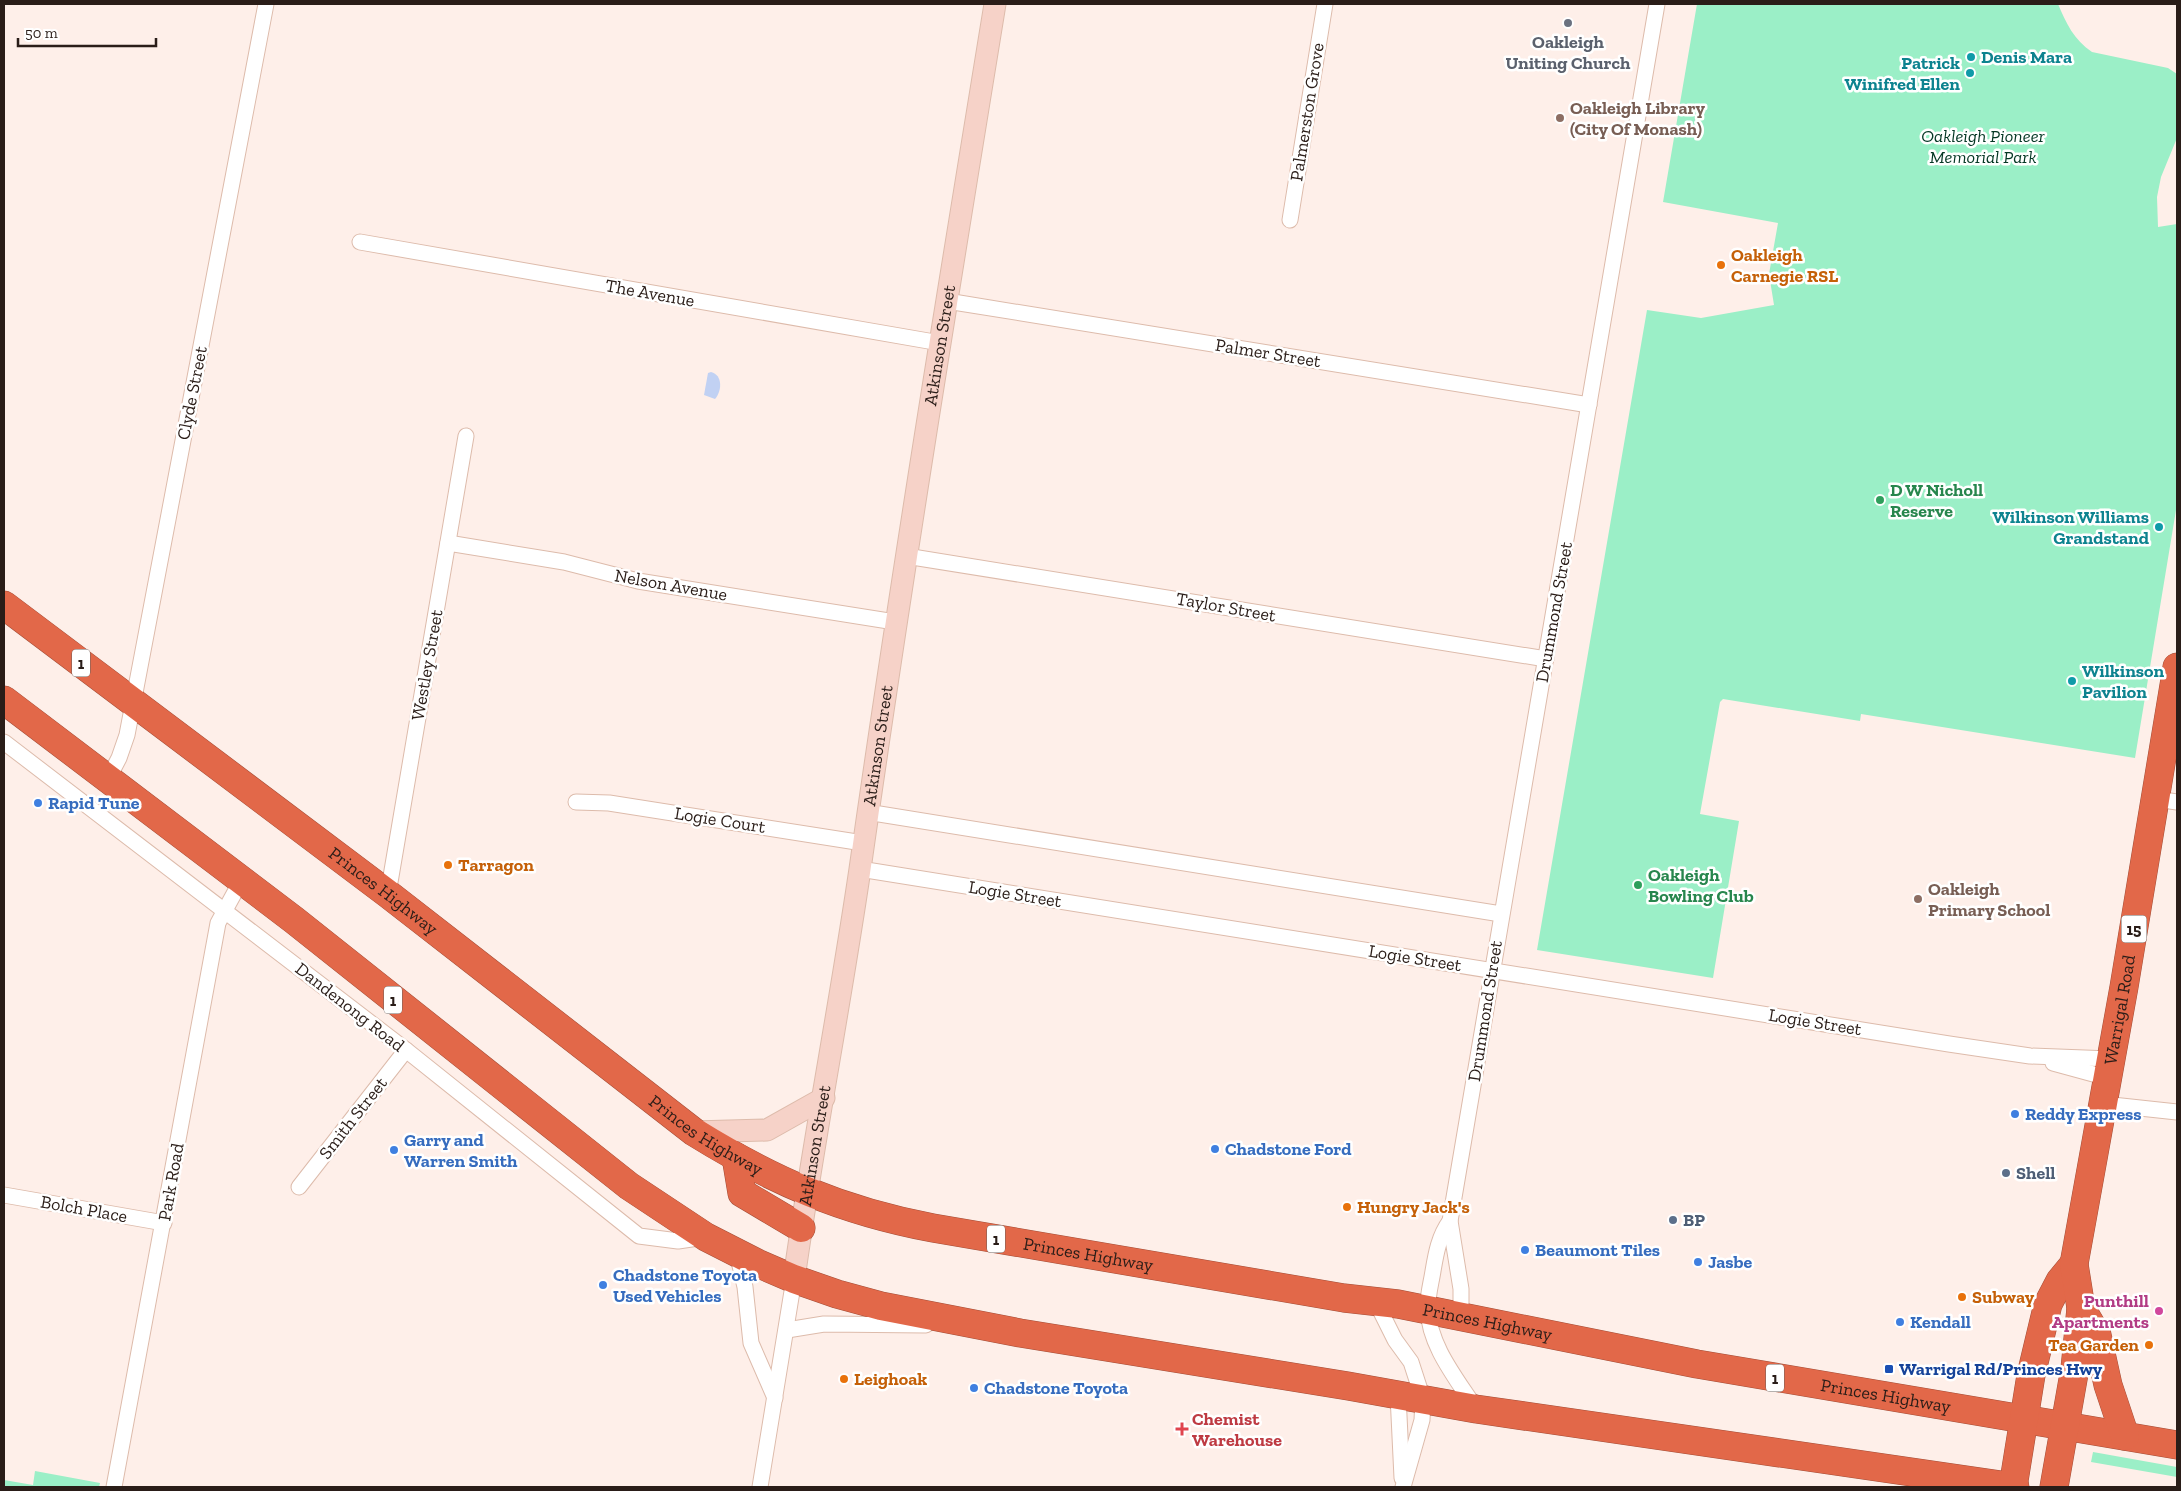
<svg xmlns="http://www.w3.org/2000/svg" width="2181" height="1491" font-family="'Zilla Slab',serif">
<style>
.green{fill:#9befc7}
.water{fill:#c1d1f3}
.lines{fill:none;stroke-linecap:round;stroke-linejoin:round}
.street-casing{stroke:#ddbbab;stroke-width:17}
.secondary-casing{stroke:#ddbbab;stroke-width:23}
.highway-casing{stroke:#a24e38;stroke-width:29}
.street{stroke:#fff;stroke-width:15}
.secondary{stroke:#f6d2c8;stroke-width:21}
.highway{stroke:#e26849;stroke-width:28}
.worship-dot{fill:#6b7280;stroke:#fff;stroke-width:2}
.culture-dot{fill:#0f9aa8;stroke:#fff;stroke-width:2}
.education-dot{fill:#8d6e63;stroke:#fff;stroke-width:2}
.food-dot{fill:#e8710a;stroke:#fff;stroke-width:2}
.leisure-dot{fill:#2e9e5b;stroke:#fff;stroke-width:2}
.shop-dot{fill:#3f7fe0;stroke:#fff;stroke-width:2}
.service-dot{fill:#5c6f8a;stroke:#fff;stroke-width:2}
.hotel-dot{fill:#d1479c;stroke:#fff;stroke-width:2}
.transit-dot{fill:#1a4fb4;stroke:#fff;stroke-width:2}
.health-dot{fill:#e0444e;stroke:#fff;stroke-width:2}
.labels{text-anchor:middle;stroke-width:5;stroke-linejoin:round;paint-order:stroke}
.shield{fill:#fff;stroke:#6a615d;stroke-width:1}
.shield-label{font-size:16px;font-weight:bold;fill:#2a1d18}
.worship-label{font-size:18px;font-weight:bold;fill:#5b616d;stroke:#fff}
.culture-label{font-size:18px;font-weight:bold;fill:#0d838f;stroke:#fff;text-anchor:start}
.education-label{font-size:18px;font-weight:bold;fill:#785e54;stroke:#fff;text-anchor:start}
.street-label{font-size:18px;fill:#2a1d18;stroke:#fff}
.park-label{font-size:18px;font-style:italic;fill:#043724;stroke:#fff}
.food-label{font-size:18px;font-weight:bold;fill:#c56008;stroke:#fff;text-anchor:start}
.leisure-label{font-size:18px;font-weight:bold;fill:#27864d;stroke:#fff;text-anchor:start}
.shop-label{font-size:18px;font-weight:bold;fill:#366cbe;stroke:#fff;text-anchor:start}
.service-label{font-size:18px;font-weight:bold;fill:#4e5e75;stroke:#fff;text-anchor:start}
.hotel-label{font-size:18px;font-weight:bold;fill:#b23c85;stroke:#fff;text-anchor:end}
.transit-label{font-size:18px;font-weight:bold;fill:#164399;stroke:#fff;text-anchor:start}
.health-label{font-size:18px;font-weight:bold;fill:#be3a42;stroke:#fff;text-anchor:start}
</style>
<rect width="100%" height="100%" fill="#feefe9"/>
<g class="green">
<path d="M1697,4h361c8,19 16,36 34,48l76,16 9,6v64l-16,39 -4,20 1,30 19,-3v280l-42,254 -274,-44 -1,7 -137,-22 -3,3 -20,112 39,7 -26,157 -176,-28 110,-640 54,8 73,-13 -5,-31 9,-51 -115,-21z"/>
<path d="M2093,1452l84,15v10l-86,-15z"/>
<path d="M35,1471l65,12 -1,4h-95v-7l29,5z"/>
</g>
<path class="water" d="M711,372c12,3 11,19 4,27l-11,-4 4,-22z"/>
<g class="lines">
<g class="street-casing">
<g id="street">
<path d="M1290,220l35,-216"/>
<path d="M360,242l580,101"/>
<path d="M947,301l642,104"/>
<path d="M448,543l116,19 74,19 257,41"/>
<path d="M906,556l640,103"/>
<path d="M4,742l402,308 233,186 39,5 27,-4"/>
<path d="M108,779l11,-21 8,-23 139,-731"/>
<path d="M2156,799l21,3"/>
<path d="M576,802l33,1 254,40"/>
<path d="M867,812l634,102"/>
<path d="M860,869l1089,175 81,12 81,3"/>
<path d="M388,894l78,-458"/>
<path d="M2053,1063l55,15"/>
<path d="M2103,1104l74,8"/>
<path d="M299,1187l107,-137"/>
<path d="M4,1195l160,28"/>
<path d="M1450,1221c-11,15 -14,32 -17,50 -2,13 -6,26 -5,38 1,37 29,70 48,100"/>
<path d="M737,1253l8,34 6,56 24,55"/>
<path d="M1376,1302l19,38 16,22 12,37 -1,21 -19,67"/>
<path d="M1461,1316v-27l-11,-68 207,-1217"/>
<path d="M787,1330l37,-6 102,1"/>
<path d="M1398,1395l4,83"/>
<path d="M114,1487l104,-564 23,-42"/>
<path d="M760,1487l34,-208"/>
</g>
</g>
<g class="secondary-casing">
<g id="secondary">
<path d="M694,1132l73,-2 57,-32"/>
<path id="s1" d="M794,1279c19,-137 46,-273 66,-410 41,-289 88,-577 135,-865"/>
</g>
</g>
<g class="highway-casing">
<g id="highway">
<path id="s2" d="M4,605l384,289 306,238c79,49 148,79 239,96l411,70 54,6 299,60 480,81"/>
<path d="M4,700l290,220 335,266 77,51 51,26 37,16 43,15 44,12 139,27 328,53 128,23 539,78"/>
<path d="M736,1157l6,36 59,35"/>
<path d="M2081,1308l16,27 11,50 17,51"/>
<path d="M2013,1487l18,-112 17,-71 12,-23 14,-17"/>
<path id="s3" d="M2054,1487l21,-119 6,-60 -7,-44 50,-277 53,-320"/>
</g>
</g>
<use href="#street" class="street"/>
<use href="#secondary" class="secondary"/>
<use href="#highway" class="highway"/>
</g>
<circle class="worship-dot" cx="1568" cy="23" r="5"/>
<g class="culture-dot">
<circle cx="1971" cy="57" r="5"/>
<circle cx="1970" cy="73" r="5"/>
<circle cx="2159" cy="527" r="5"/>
<circle cx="2072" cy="681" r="5"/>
</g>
<g class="education-dot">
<circle cx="1560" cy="118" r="5"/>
<circle cx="1918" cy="899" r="5"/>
</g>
<g class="food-dot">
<circle cx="1721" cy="265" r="5"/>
<circle cx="448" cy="865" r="5"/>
<circle cx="1347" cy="1207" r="5"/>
<circle cx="1962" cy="1297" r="5"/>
<circle cx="2149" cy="1345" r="5"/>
<circle cx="844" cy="1379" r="5"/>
</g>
<g class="leisure-dot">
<circle cx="1880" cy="500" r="5"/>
<circle cx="1638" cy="885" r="5"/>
</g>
<g class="shop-dot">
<circle cx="38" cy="803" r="5"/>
<circle cx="2015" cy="1114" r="5"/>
<circle cx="1215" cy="1149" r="5"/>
<circle cx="394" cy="1150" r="5"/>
<circle cx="1525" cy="1250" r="5"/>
<circle cx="1698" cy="1262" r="5"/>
<circle cx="603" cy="1285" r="5"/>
<circle cx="1900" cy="1322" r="5"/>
<circle cx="974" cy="1388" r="5"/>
</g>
<g class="service-dot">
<circle cx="2006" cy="1173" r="5"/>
<circle cx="1673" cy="1220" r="5"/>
</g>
<circle class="hotel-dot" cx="2159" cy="1311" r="5"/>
<rect class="transit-dot" x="1884" y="1364" width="10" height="10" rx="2.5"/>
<path class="health-dot" d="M1179.5 1421.5h5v5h5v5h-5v5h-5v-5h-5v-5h5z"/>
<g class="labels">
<g class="shield">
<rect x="72" y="649.5" width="18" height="27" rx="4"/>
<rect x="2121.5" y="915.5" width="25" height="27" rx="4"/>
<rect x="384" y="986.5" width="18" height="27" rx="4"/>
<rect x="987" y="1225.5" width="18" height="27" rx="4"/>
<rect x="1766" y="1364.5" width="18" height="27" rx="4"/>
</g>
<g class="shield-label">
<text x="81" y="669">1</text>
<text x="2134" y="935">15</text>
<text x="393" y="1006">1</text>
<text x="996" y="1245">1</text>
<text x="1775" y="1384">1</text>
</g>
<g class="worship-label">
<text x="1568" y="48">Oakleigh<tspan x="1568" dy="21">Uniting Church</tspan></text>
</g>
<g class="culture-label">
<text x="1981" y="63">Denis Mara</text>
<text x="1960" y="69" text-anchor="end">Patrick<tspan x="1960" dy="21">Winifred Ellen</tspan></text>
<text x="2149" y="523" text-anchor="end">Wilkinson Williams<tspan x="2149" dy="21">Grandstand</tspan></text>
<text x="2082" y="677">Wilkinson<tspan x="2082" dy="21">Pavilion</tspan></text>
</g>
<g class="education-label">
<text x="1570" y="114">Oakleigh Library<tspan x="1570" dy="21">(City Of Monash)</tspan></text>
<text x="1928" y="895">Oakleigh<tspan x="1928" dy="21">Primary School</tspan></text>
</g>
<g class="street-label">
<text transform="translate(1307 112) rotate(-81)" y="6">Palmerston Grove</text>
<text transform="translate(650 293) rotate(10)" y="6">The Avenue</text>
<text dy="6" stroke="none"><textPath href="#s1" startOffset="945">Atkinson Street</textPath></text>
<text transform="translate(1268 353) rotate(9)" y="6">Palmer Street</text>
<text transform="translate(192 393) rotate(-79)" y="6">Clyde Street</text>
<text transform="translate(671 585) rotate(10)" y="6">Nelson Avenue</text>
<text transform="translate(1226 607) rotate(10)" y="6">Taylor Street</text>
<text transform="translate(1554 612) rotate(-80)" y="6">Drummond Street</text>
<text transform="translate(427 665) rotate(-80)" y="6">Westley Street</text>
<text dy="6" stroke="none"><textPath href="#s1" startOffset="540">Atkinson Street</textPath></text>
<text transform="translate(720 820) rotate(9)" y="6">Logie Court</text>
<text dy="6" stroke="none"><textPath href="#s2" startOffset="475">Princes Highway</textPath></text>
<text transform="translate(1015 894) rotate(9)" y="6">Logie Street</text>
<text transform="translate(1415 958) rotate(9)" y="6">Logie Street</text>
<text transform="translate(350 1007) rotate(38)" y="6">Dandenong Road</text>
<text dy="6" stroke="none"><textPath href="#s3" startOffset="484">Warrigal Road</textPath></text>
<text transform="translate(1485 1011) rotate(-81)" y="6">Drummond Street</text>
<text transform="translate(1815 1022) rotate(9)" y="6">Logie Street</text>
<text transform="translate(353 1118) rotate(-52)" y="6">Smith Street</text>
<text dy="6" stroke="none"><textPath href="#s2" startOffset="880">Princes Highway</textPath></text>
<text dy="6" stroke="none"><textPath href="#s1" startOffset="135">Atkinson Street</textPath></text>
<text transform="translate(171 1182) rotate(-80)" y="6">Park Road</text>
<text transform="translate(84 1209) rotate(10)" y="6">Bolch Place</text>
<text dy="6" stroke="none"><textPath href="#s2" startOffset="1285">Princes Highway</textPath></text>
<text dy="6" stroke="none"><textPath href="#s2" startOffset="1690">Princes Highway</textPath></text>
<text dy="6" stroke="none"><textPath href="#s2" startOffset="2095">Princes Highway</textPath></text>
</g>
<g class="park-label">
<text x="1983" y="142">Oakleigh Pioneer<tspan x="1983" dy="21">Memorial Park</tspan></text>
</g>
<g class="food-label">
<text x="1731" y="261">Oakleigh<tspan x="1731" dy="21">Carnegie RSL</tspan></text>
<text x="458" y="871">Tarragon</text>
<text x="1357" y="1213">Hungry Jack's</text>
<text x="1972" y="1303">Subway</text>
<text x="2139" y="1351" text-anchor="end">Tea Garden</text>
<text x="854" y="1385">Leighoak</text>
</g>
<g class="leisure-label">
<text x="1890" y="496">D W Nicholl<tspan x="1890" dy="21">Reserve</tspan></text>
<text x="1648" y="881">Oakleigh<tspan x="1648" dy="21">Bowling Club</tspan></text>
</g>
<g class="shop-label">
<text x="48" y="809">Rapid Tune</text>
<text x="2025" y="1120">Reddy Express</text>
<text x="404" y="1146">Garry and<tspan x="404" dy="21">Warren Smith</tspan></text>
<text x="1225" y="1155">Chadstone Ford</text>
<text x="1535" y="1256">Beaumont Tiles</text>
<text x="1708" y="1268">Jasbe</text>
<text x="613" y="1281">Chadstone Toyota<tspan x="613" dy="21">Used Vehicles</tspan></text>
<text x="1910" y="1328">Kendall</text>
<text x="984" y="1394">Chadstone Toyota</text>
</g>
<g class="service-label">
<text x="2016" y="1179">Shell</text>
<text x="1683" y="1226">BP</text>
</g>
<g class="hotel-label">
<text x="2149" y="1307">Punthill<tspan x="2149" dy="21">Apartments</tspan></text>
</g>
<g class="transit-label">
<text x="1899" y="1375">Warrigal Rd/Princes Hwy</text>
</g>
<g class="health-label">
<text x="1192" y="1425">Chemist<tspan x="1192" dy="21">Warehouse</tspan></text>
</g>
</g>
<rect width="2181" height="1491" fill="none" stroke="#2a1d18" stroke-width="10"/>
<path d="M18 38v8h138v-8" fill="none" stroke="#2a1d18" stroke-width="2.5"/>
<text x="25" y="38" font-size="15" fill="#2a1d18" stroke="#ffffff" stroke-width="4" paint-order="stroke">50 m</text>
</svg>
